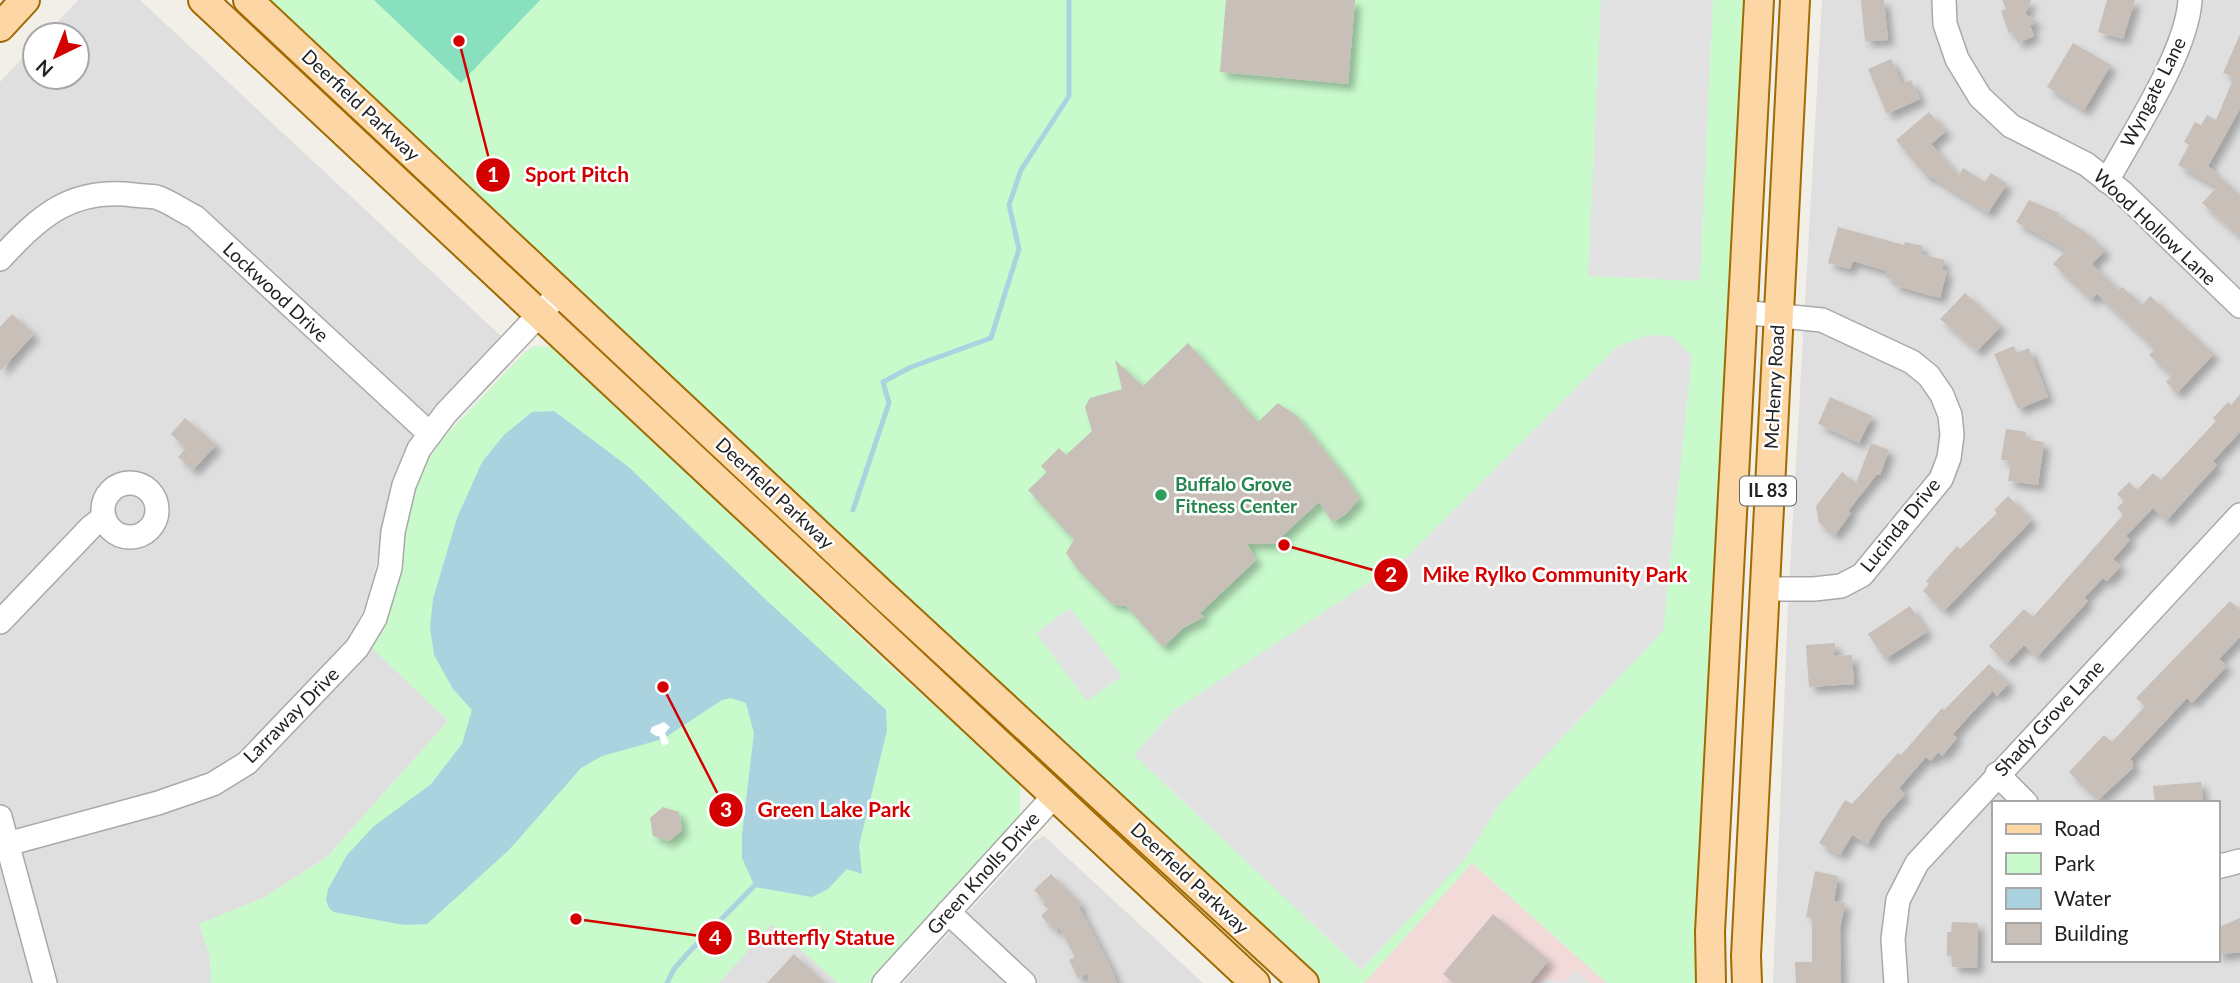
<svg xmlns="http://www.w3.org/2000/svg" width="2240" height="983" font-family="Lato,sans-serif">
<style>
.residential{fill:#e0dfdf;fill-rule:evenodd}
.commercial{fill:#f2dad9}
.park{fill:#c8facc}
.pitch{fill:#88e0be}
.parking{fill:#e2e2e2}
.water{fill:#aad3df}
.pier{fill:#fff}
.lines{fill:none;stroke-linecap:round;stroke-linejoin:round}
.stream{stroke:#aad3df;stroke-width:5}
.building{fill:#c7bfb8;filter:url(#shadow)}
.minor-casing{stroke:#a9a9a9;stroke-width:26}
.major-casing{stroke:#a06b00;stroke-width:32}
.minor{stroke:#fff;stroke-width:23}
.major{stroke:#fcd6a4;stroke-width:28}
.leisure-dot{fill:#2e9e5b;stroke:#fff;stroke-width:2.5}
.labels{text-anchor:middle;stroke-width:5;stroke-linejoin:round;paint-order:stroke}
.shield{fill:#fff;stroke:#646464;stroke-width:2}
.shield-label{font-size:18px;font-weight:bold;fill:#222}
.street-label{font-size:19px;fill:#222;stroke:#fff}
.leisure-label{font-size:19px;font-weight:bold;fill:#27864d;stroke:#fff;text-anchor:start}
.leader{fill:none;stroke:#d40000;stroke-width:2.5}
.callout-dot{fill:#d40000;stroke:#fff;stroke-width:2.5}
.mark-label{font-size:21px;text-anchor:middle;font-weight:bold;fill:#fff}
.callout-label{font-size:21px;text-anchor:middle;font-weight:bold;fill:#d40000;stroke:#fff;stroke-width:5;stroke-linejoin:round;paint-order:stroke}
</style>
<defs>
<filter id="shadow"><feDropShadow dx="6" dy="6" stdDeviation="3.5" flood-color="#0004"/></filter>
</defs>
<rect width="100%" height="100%" fill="#f2efe9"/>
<g class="residential">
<path d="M78,0h62l362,337 -10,14 -81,87 -7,14 -12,27 -18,97 -9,31 -12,22 95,92 -121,136 -62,40 -66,27 11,32 1,27h-211v-901l35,-37v32h42v-42h-32z"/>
<path d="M1822,0h418v983h-467l15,-377zM1993,803h224v157h-224z"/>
<path d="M1044,836l159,147h-300l131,-142z"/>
<path d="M772,923l66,60h-119z"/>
</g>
<path class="commercial" d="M1472,863l135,120h-243z"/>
<g class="park">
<path d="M267,0h1481l-49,983h-92l-135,-120 -108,120h-44l-601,-558z"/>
<path d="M534,346l20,1 322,306 144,130v32l-150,168h-32l-66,-59 -53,59h-508l-1,-27 -11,-32 66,-27 62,-40 121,-136 -77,-74 26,-70 19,-101 28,-39 79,-83z"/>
</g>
<path class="pitch" d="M374,0h166l-79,83z"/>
<g class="parking">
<path d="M1601,0h112l-13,281 -112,-5z"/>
<path d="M1650,335l23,2 19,19 -29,275 -164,174 -33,53 -105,112 -227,-215 39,-44 233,-153 212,-212z"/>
<path d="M1070,608l52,68 -35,25 -51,-68z"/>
<path d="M1574,970l16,13h-50l4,-4 20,3z"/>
</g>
<path class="water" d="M554,411l76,57 134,130 122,112 1,20 -28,116 3,28 -15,-5 -19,20 -16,8 -57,-10 -13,-29v-24l12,-101 -8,-30 -15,-5 -9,2 -59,39 -61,17 -21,12 -72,82 -82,74 -23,1 -70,-13 -5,-4 -3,-8 2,-11 19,-34 26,-28 58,-43 31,-40 10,-34 -19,-21 -19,-34 -4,-28 3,-28 24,-81 25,-56 22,-27 28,-23z"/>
<path class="pier" d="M664,722l6,5 -5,6 4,10 -6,3 -4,-10h-3l-6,-4 2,-5z"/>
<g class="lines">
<g class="stream">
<path d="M853,510l36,-107 -6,-21 28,-15 80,-29 28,-89 -10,-44 12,-35 48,-74v-96"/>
<path d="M667,983l7,-14 15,-17 69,-70"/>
</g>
</g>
<g class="building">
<path d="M1226,0h129l-7,84 -128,-12z"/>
<path d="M1861,0h23l4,40 -23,1z"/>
<path d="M2002,0h29l-6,14 13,8 -8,3 4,11 -16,7 -5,-11 -4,1 -8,-22 5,-2z"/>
<path d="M2107,0h28l-12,39 -25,-7z"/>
<path d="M2240,34v75l-32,57 32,29v42l-38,-34 15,-16 -39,-22 11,-20 -5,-3 11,-20 6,3 6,-10 9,5 18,-43 -11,-4z"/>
<path d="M2073,43l38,22 -27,45 -37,-23z"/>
<path d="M1891,59l11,25 9,-4 9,19 -33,15 -19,-45z"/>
<path d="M1929,112l17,19 -15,13 28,32 4,-8 22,14 6,-9 16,11 -19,29 -58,-37 -2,2 -32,-38z"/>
<path d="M2029,200l30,13 -1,3 25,14 22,20 -13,14 27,26 3,-3 20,18 8,-9 64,58 -37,39 -11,-11 6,-6 -23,-21 6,-6 -58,-55 -6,6 -38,-36 13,-14 -50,-28z"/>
<path d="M1838,227l66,18 1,-3 18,4 -2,8 24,6 -3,10 5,1 -7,27 -47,-13 1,-6 -9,-2 2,-6 -34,-10 -3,8 -22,-6z"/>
<path d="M1965,293l36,33 -24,25 -37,-32z"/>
<path d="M12,314l22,20 -34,37v-44z"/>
<path d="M1188,343l70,79 20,-19 19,13 49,62 13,21 -14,16 -13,7 -13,-20 -38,35 6,6 -40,1 9,16 -56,53 4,4 -21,11 -20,19 -37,-41 -14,-2 -34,-34 -12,-17 8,-13 -46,-50 19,-18 -6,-6 18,-18 7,7 26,-24 -7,-24 5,-9 32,-9 -7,-29 28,26z"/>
<path d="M2014,346l3,7 12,-5 19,49 -30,12 -24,-55z"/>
<path d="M2240,394v38l-27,29 4,4 -51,56 -13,-13 -27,28 4,4 -17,19 8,7 -14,15 -4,-3 -19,20 4,3 -51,56 -13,-12 -17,18 -18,-17 35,-37 9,8 90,-102 -6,-7 7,-7 -7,-7 12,-12 8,8 16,-17 8,7 55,-59 -3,-3 15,-16 3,3z"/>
<path d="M1830,397l42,19 -13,27 -41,-19z"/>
<path d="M185,418l31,27 -23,25 -15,-13 8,-9 -15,-14z"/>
<path d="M2006,429l20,3 -1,7 19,3 -6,43 -30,-4 3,-20 -10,-1z"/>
<path d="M1871,443l18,7 -9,25 -3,-1 -29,37 3,2 -16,22 -16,-12 -3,-17 26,-34 14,11z"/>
<path d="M2008,496l24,24 -88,91 -21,-20 6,-7 -3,-3 31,-35 3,3 37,-36 -3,-3z"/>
<path d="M2230,601l10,9v27l-21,22 8,7 -35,37 -5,-5 -57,61 3,3v6l-35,32 -29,-28 35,-37 8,7 33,-36 -9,-8z"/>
<path d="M1910,606l17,26 -42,27 -17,-25z"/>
<path d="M1835,643v13l17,-1 2,29 -45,3 -3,-42z"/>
<path d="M1989,664l20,19 -12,13 -4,-5 -23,24 -17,19 4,4 -15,18 -4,-4 -7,9 -5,-4 -27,31 6,6 -24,27 -13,23 -16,-9 -12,20 -21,-12 26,-43 7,4 46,-51 3,2 41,-47 2,2z"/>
<path d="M2201,782l2,21h-48l-2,-17z"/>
<path d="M663,807l16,5 3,18 -13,11 -16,-5 -3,-18z"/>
<path d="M1815,871l23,5 -4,25 11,2 -5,25 1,55h-45l-1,-21h17v-44l-6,-1z"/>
<path d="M1051,874l31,31 -3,2 32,61 6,15h-27l-3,-9 -9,4 -9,-18 6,-3 -16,-30 -3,4 -15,-15 7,-7 -5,-5 2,-2 -11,-12z"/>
<path d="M1493,914l56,46 -19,23h-76l-11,-9z"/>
<path d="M2240,918v34l-23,3v-27z"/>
<path d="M1952,922l26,1 -1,45 -25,-1v-11h-5v-24h4z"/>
<path d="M794,954l31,29h-58z"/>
</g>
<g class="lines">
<g class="minor-casing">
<g id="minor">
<path d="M1944,0l1,24 12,35 23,38 31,29 75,38 36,28 118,114"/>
<path d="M2107,181c26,-48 80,-129 83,-181"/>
<path d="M0,259c40,-43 71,-72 134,-64 7,1 15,1 22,2 13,4 26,14 39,20l235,217"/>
<path d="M1741,312l81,8 90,42 17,14 13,19 8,20 2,20 -3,23 -8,21 -79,96 -21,11 -27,3h-51"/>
<circle cx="130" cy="510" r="27"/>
<path d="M0,622l91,-95 13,-10"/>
<path d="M1997,774l29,29"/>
<path d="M0,817l45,166"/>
<path d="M0,846l158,-43 55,-19 34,-21 110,-115 18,-30 15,-50 3,-36 11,-47 15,-36 27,-36 105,-111"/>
<path d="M2217,867l23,-6"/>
<path d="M948,912l76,71"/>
<path d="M884,983l171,-188"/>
<path d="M1896,983l-3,-44 5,-39 19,-37 323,-348"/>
</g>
</g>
<g class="major-casing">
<g id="major">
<path d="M203,0l1052,983"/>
<path d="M248,0l634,594 422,389"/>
<path d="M0,27l25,-27"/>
<path d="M1711,983l-1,-51 49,-932"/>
<path d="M1747,983l-1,-27 49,-956"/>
</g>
</g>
<use href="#minor" class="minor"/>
<use href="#major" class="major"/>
</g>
<circle class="leisure-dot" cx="1161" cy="495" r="7"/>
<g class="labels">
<rect class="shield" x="1740" y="476.5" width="56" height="29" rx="5"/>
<g class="shield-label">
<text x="1768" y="497">IL 83</text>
</g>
<g class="street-label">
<text transform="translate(2153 92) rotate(-63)" y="7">Wyngate Lane</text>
<text transform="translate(361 105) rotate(43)" y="7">Deerfield Parkway</text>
<text transform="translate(2155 227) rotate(43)" y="7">Wood Hollow Lane</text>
<text transform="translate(276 292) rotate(43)" y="7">Lockwood Drive</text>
<text transform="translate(1774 387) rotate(-87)" y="7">McHenry Road</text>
<text transform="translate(775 493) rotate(43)" y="7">Deerfield Parkway</text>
<text transform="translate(1900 525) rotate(-51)" y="7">Lucinda Drive</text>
<text transform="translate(291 715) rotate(-45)" y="7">Larraway Drive</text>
<text transform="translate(2049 718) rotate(-47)" y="7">Shady Grove Lane</text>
<text transform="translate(983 873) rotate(-48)" y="7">Green Knolls Drive</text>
<text transform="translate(1190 878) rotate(43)" y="7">Deerfield Parkway</text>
</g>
<g class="leisure-label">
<text x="1175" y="491">Buffalo Grove<tspan x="1175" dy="22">Fitness Center</tspan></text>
</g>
</g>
<path class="leader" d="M459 41L493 175M1284 545L1391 575M663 687L726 810M576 919L715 938"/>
<g class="callout-dot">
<circle cx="459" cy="41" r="7"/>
<circle cx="1284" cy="545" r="7"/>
<circle cx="663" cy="687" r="7"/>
<circle cx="576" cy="919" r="7"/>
<circle cx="493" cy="175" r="18"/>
<circle cx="1391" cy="575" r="18"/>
<circle cx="726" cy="810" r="18"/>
<circle cx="715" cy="938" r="18"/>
</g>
<g class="mark-label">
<text x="493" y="182">1</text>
<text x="1391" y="582">2</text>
<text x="726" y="817">3</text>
<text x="715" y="945">4</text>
</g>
<g class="callout-label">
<text x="577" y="182">Sport Pitch</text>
<text x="1555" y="582">Mike Rylko Community Park</text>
<text x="834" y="817">Green Lake Park</text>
<text x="821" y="945">Butterfly Statue</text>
</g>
<rect x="1992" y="801" width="228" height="161" fill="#ffffff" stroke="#a7a7a7" stroke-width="2"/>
<rect x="2006" y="824" width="35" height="10" fill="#fcd6a4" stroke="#a7a7a7" stroke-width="2"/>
<text x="2054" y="836" font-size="21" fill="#222222">Road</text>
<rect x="2006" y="853" width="35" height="21" fill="#c8facc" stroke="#a7a7a7" stroke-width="2"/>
<text x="2054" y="871" font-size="21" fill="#222222">Park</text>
<rect x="2006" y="888" width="35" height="21" fill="#aad3df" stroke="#a7a7a7" stroke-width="2"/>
<text x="2054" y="906" font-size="21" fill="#222222">Water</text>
<rect x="2006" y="923" width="35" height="21" fill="#c7bfb8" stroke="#a7a7a7" stroke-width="2"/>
<text x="2054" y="941" font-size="21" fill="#222222">Building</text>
<g transform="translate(56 56) rotate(223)"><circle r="33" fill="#ffffff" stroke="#a7a7a7" stroke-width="2"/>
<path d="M0-5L12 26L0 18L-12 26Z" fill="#d40000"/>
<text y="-10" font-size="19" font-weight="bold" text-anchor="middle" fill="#222222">N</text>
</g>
</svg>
